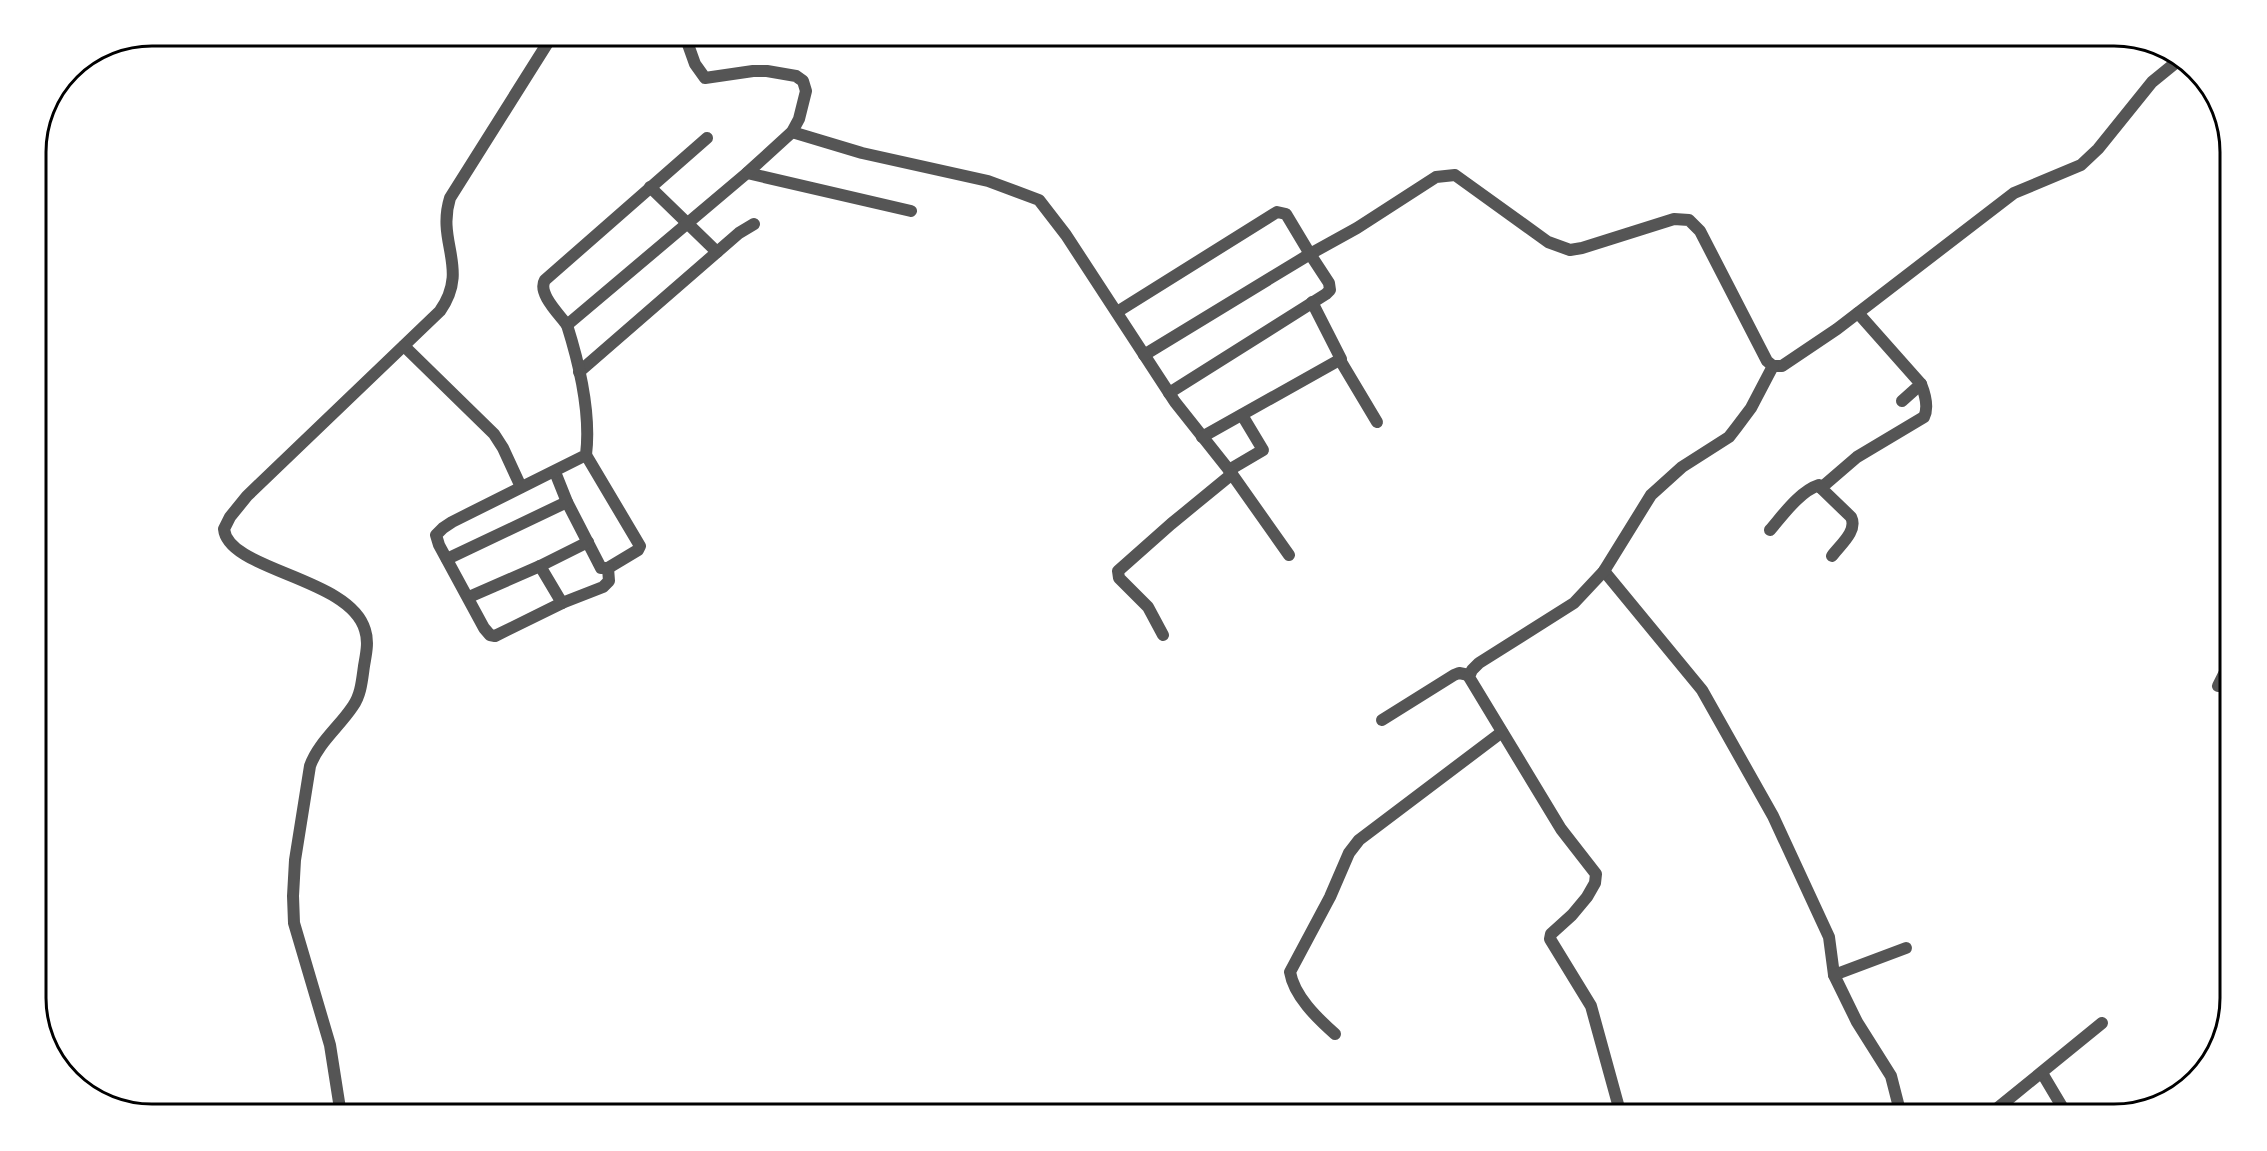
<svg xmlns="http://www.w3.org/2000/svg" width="2267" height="1151" font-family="'DM Sans',sans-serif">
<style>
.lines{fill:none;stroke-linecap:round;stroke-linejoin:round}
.street{stroke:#555;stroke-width:12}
.rim{fill:none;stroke:#000;stroke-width:3}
</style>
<rect width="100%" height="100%" fill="#fff"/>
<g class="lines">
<g class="street">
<path d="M792,132l70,21 126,28 51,19 27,35 109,167 54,68 60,85"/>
<path d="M747,173l164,38"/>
<path d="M650,187l67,65"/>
<path d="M1117,312l160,-100 9,2 24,40 47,-26 79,-51 19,-2 93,67 22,8 12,-2 92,-29 15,1 11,11 67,130 6,5h9l55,-37 177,-136 67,-28 17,-16 54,-67 27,-22"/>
<path d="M1858,313l63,71 -19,17"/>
<path d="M567,325c-8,-11 -30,-32 -22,-45l162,-142"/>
<path d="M404,346l90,88 9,14 18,39"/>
<path d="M1144,355l166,-101 19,29 1,7 -4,4 -157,99"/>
<path d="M1340,360l37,62"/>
<path d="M579,372l160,-139 15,-9"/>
<path d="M1202,437l139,-78 -29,-57"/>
<path d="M1229,470l34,-20 -21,-35"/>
<path d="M555,472l12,30 34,66h7l30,-18 2,-4 -54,-91"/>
<path d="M1770,530c13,-15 30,-39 49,-45l2,3"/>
<path d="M1832,556c8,-11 26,-25 19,-39l-30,-29 36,-31 67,-40c5,-10 1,-23 -3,-33"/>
<path d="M447,559l120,-57"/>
<path d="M540,566l22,37"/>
<path d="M608,568l1,13 -6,6 -41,16 -67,33 -5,-1 -6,-7 -45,-83 -3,-10 7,-7 9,-6 134,-67c5,-40 -7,-92 -19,-130l180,-152 45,-41 7,-13 7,-28 -3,-10 -7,-5 -29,-5h-14l-48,7 -10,-14 -10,-28"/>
<path d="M1604,571l98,119 71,126 56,121 5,38 23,47 34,54 10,39"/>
<path d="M469,597l71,-31 48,-24"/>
<path d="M1163,635l-15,-28 -29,-29 -1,-7 53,-47 61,-50"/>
<path d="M2218,686l6,-12 7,-4"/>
<path d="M1382,720l72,-45 5,-2 10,2"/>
<path d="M1834,975l72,-27"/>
<path d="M1335,1034c-18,-16 -41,-38 -45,-62l40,-75 19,-44 10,-13 143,-108"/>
<path d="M2042,1073l25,42"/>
<path d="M341,1115l-11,-70 -36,-122 -1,-27 2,-36 15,-94c8,-23 30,-40 43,-60 8,-11 9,-26 11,-40 2,-12 5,-24 1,-36 -15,-53 -137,-59 -141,-101l6,-12 17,-21 193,-185c30,-43 -4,-68 10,-113l102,-162"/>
<path d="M1621,1115l-30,-109 -41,-67 1,-5 21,-19 15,-18 8,-14 1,-9 -35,-45 -92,-152 3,-7 7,-7 95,-60 30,-32 47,-76 31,-28 47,-30 7,-9 15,-20 22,-42"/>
<path d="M1989,1115l113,-92"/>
</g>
</g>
<path d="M0 0H2267V1151H0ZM152 46H2114A106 106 0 0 1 2220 152V998A106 106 0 0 1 2114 1104H152A106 106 0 0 1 46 998V152A106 106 0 0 1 152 46Z" fill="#fff" fill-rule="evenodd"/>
<path class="rim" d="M152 46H2114A106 106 0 0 1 2220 152V998A106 106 0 0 1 2114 1104H152A106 106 0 0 1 46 998V152A106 106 0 0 1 152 46Z"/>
</svg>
